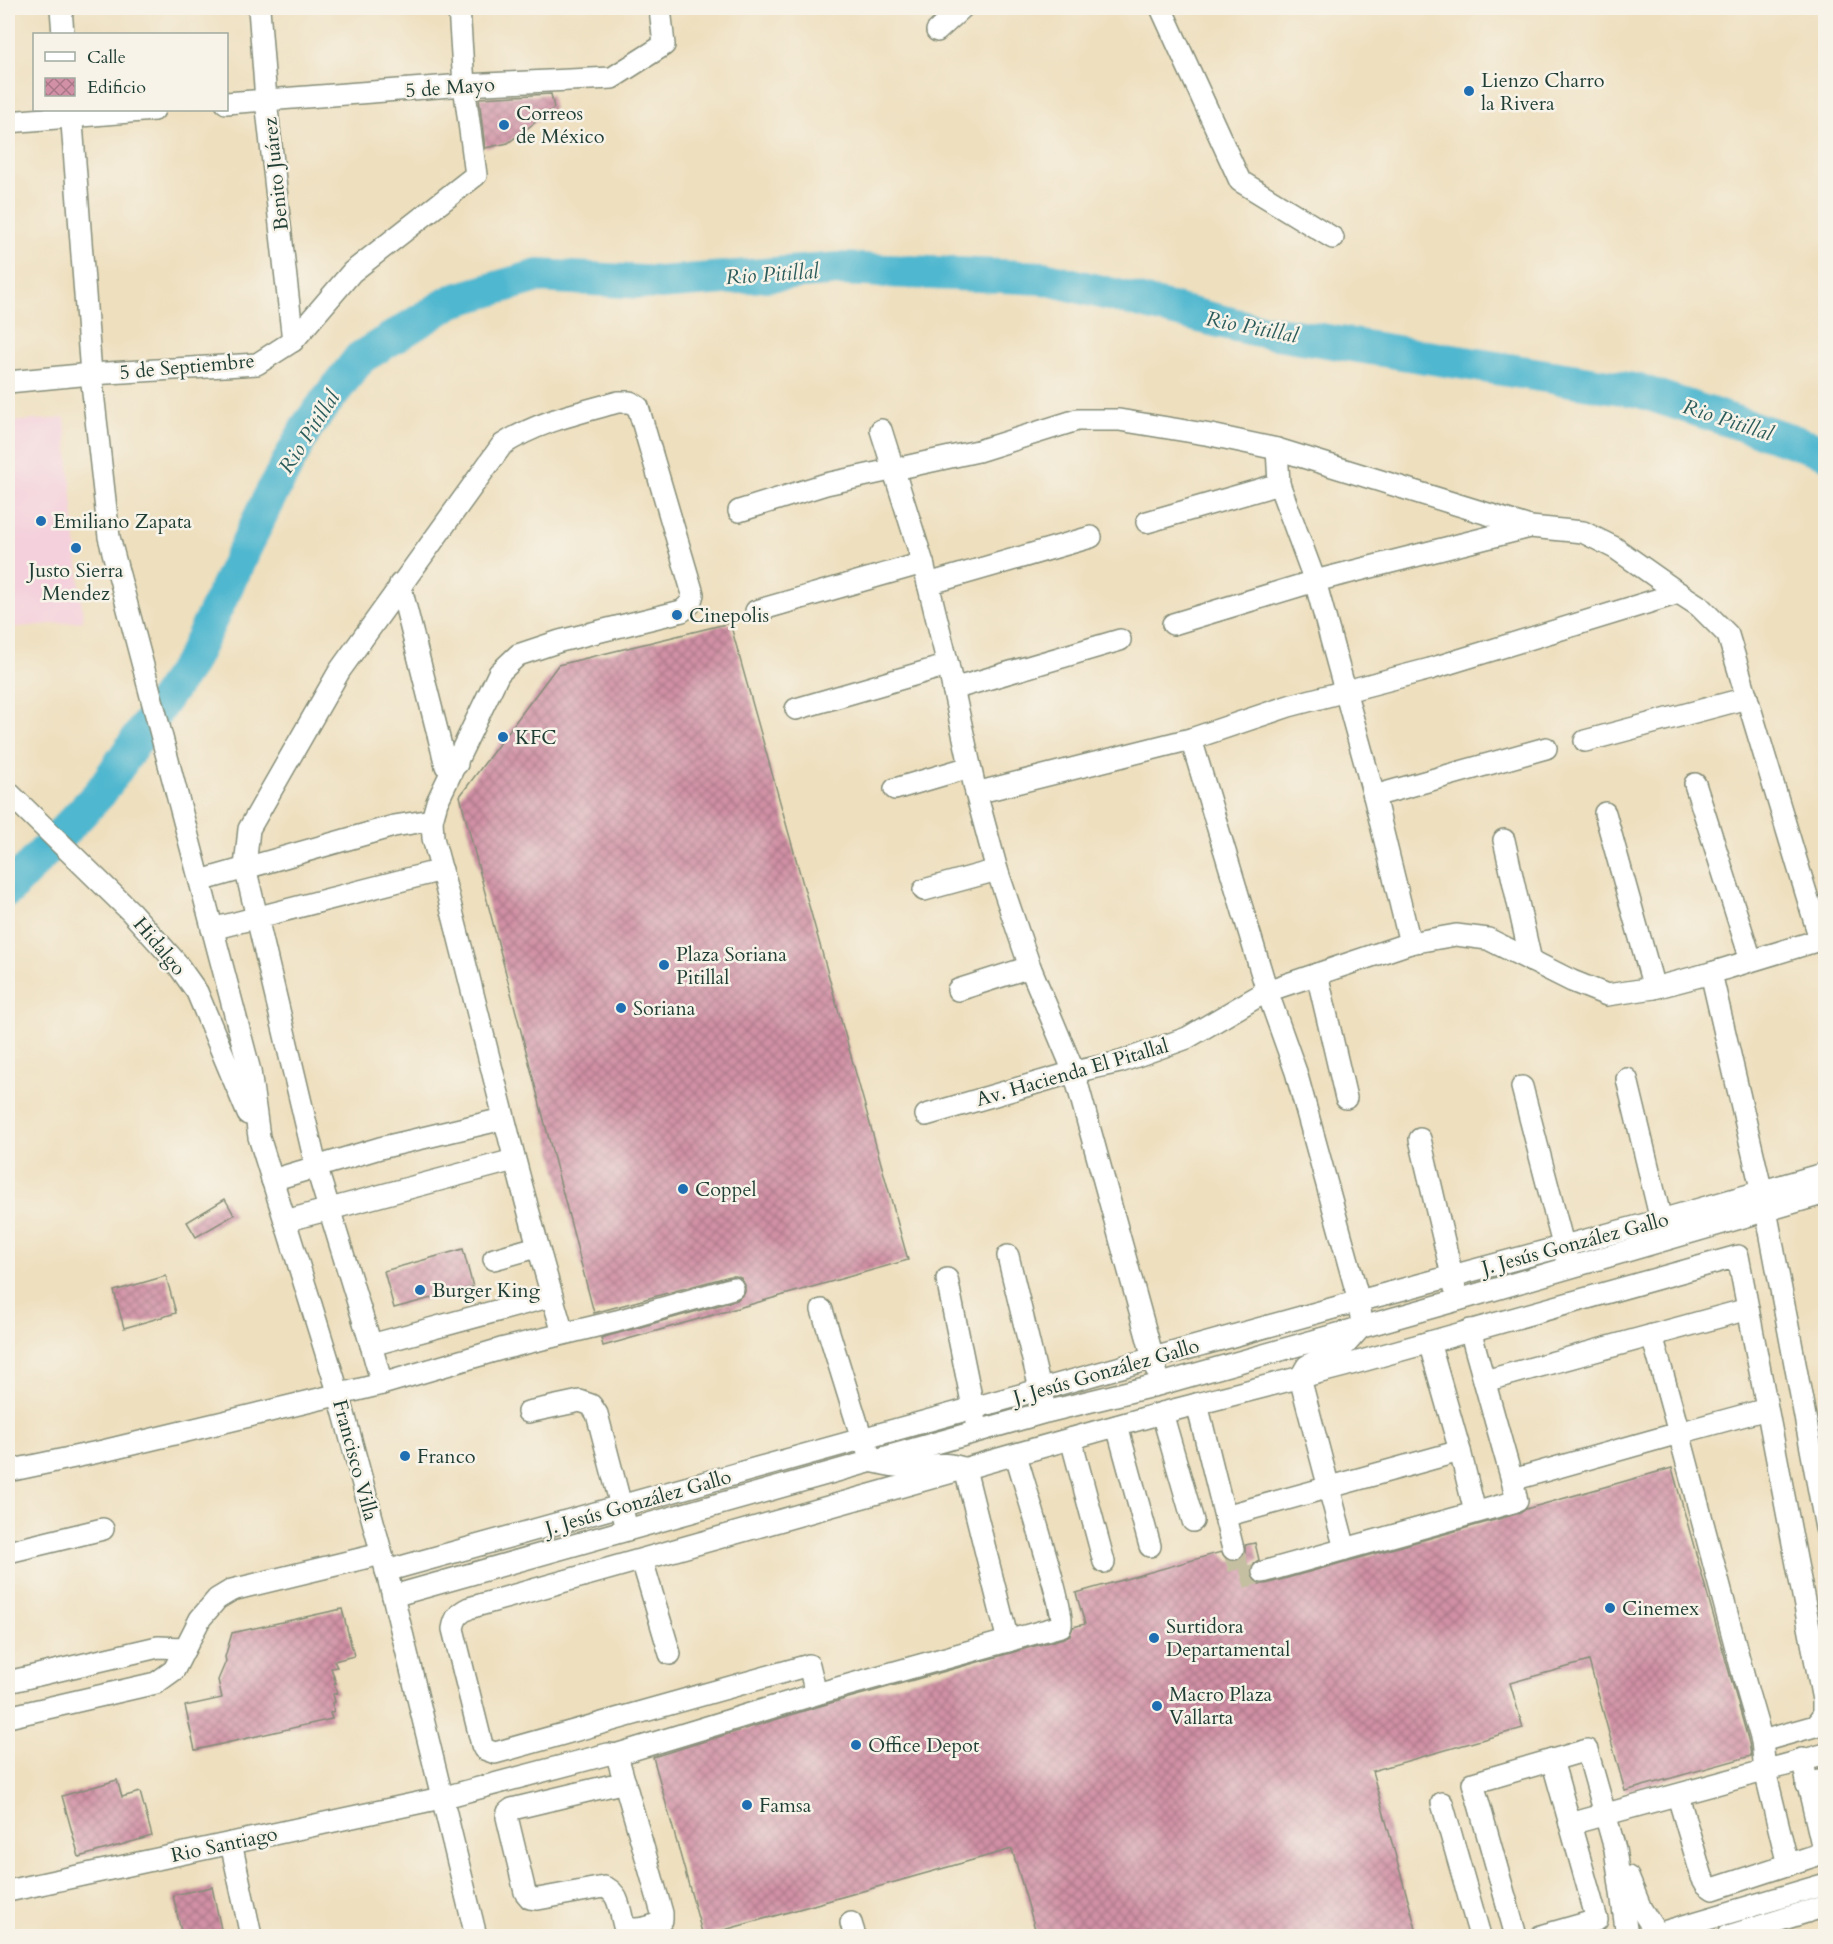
<svg xmlns="http://www.w3.org/2000/svg" width="1833" height="1944" font-family="Cardo,serif">
<style>
.built{fill:#f4cfdc}
.lines{fill:none;stroke-linecap:round;stroke-linejoin:round}
.river{stroke:#50b7cf;stroke-width:34}
.building{fill:url(#building-cross-hatch)}
.minor-tunnel{stroke:#c5bfa2;stroke-width:21;stroke-dasharray:21 10;stroke-linecap:butt}
.minor-casing{stroke:#868e79;stroke-width:24}
.minor{stroke:#fff;stroke-width:21}
.poi-dot{fill:#1f6fb2;stroke:#f7f3e8;stroke-width:2}
.labels{text-anchor:middle;stroke-width:5;stroke-linejoin:round;paint-order:stroke}
.poi-label{font-size:20px;fill:#1f3d34;stroke:#f7f3e8;text-anchor:start}
.street-label{font-size:20px;fill:#1f3d34;stroke:#f7f3e8}
.water-label{font-size:21px;font-style:italic;fill:#2b5c5b;stroke:#f7f3e8}
</style>
<defs>
<pattern id="building-cross-hatch" width="8" height="8" patternUnits="userSpaceOnUse" patternTransform="scale(1.5)"><rect width="8" height="8" fill="#d190a5"/><path d="M0 0l8 8M0 8l8-8" fill="none" stroke="#a97787"/></pattern>
</defs>
<rect width="100%" height="100%" fill="#f7f3e8"/>
<filter id="ink" filterUnits="userSpaceOnUse"><feTurbulence type="fractalNoise" baseFrequency=".0167" numOctaves="2"/><feDisplacementMap in="SourceGraphic" scale="12" xChannelSelector="R" yChannelSelector="G"/><feConvolveMatrix kernelMatrix="1 2 1 2 8 2 1 2 1" color-interpolation-filters="sRGB"/></filter>
<filter id="wash" filterUnits="userSpaceOnUse"><feTurbulence type="fractalNoise" baseFrequency=".008" numOctaves="4" result="noise"/><feDisplacementMap in="SourceGraphic" scale="24" xChannelSelector="R" yChannelSelector="G"/><feGaussianBlur stdDeviation="1.35" result="paint"/><feColorMatrix in="noise" values="0 0 0 0 0 0 0 0 0 0 0 0 0 0 0 0 0 1.4 0 .05"/><feComposite in="paint" operator="in"/></filter>
<g filter="url(#wash)">
<rect width="100%" height="100%" fill="#eedfbe"/>
<path class="built" d="M65,418l18,203 -75,7v-206z"/>
<g class="lines">
<path class="river" d="M8,890l92,-97 91,-132 77,-161 40,-75 52,-67 92,-57 86,-25 122,7 180,-14 204,9 208,51 388,62 186,61"/>
</g>
<g id="blocks">
<g class="building">
<path d="M551,94l3,14 -46,35 -23,5 -6,-50z"/>
<path d="M730,623l178,637 -305,86 -2,-8 136,-38 8,-8v-7l-4,-7 -5,-2h-6l-136,37 -134,-517 98,-131z"/>
<path d="M225,1199l9,16 -38,22 -9,-15z"/>
<path d="M463,1249l10,38 -79,21 -10,-37z"/>
<path d="M166,1276l10,37 -52,15 -10,-37z"/>
<path d="M1672,1468l77,275 2,13 -126,35 -36,-130 -79,22 13,45 -151,43 46,165h-381l-25,-87 -309,87 -50,-179 167,-51 244,-68 6,-3 3,-8 12,-3 -9,-31 145,-41 8,9h8l8,-8v-8l10,-2 4,17 -5,3 -3,5v8l8,8h7l254,-71 6,-4z"/>
<path d="M342,1609l12,47 -20,5 3,6 -6,1 5,15h-2l3,10 -4,1 2,8 -3,1 2,8 -4,2 2,6 -137,31 -10,-44 37,-8 -4,-18 8,-19 -1,-4 7,-24z"/>
<path d="M117,1780l5,17 18,-5 12,44 -73,21 -17,-61z"/>
<path d="M212,1887l10,47 -14,2h-26l-9,-41z"/>
</g>
</g>
</g>
<g filter="url(#ink)">
<use href="#blocks" fill-opacity="0" stroke="#868e79" stroke-width="1.5"/>
<g class="lines">
<path class="minor-tunnel" d="M1233,1549l8,29 22,-6"/>
<g class="minor-casing">
<g id="minor">
<path d="M61,8l2,26"/>
<path d="M259,8l7,92 27,241"/>
<path d="M1161,8l79,173 93,57"/>
<path d="M937,31l25,-23"/>
<path d="M226,103l238,-18 148,-7 52,-33 -4,-37"/>
<path d="M71,110l20,264 18,163 141,534 9,66 80,258 54,201 83,340"/>
<path d="M8,122l146,-12"/>
<path d="M8,382l83,-8 166,-10 36,-23 59,-69 124,-97 -12,-90 -5,-77"/>
<path d="M881,430l42,133 25,102 28,128 21,77 33,97 44,105 82,297"/>
<path d="M1277,449l2,35 36,97 59,215 36,147"/>
<path d="M739,511l87,-27 152,-33 99,-31h42l92,15 66,14 253,78"/>
<path d="M1147,522l132,-38"/>
<path d="M400,584l46,182 11,-2"/>
<path d="M928,584l163,-47"/>
<path d="M756,611l167,-48"/>
<path d="M1173,624l142,-43 215,-54 53,5 32,16 64,45"/>
<path d="M953,689l167,-49"/>
<path d="M796,709l152,-44"/>
<path d="M1191,739l76,252 29,81 63,229 3,25 -17,19 -38,21 -7,12 45,171"/>
<path d="M1585,741l162,-43"/>
<path d="M1695,784l56,176"/>
<path d="M895,789l75,-22"/>
<path d="M8,792l123,120 44,49 22,31 51,122"/>
<path d="M976,793l215,-54 98,-33 141,-37 249,-76 20,13 29,29 92,304"/>
<path d="M1374,796l172,-48"/>
<path d="M1605,813l49,175"/>
<path d="M1504,840l27,121"/>
<path d="M200,881l194,-55 38,-6"/>
<path d="M924,890l73,-20"/>
<path d="M212,929l230,-59"/>
<path d="M1711,973l55,237 60,318"/>
<path d="M1317,974l29,124"/>
<path d="M958,990l72,-23"/>
<path d="M1627,1079l37,154"/>
<path d="M1522,1087l45,173"/>
<path d="M926,1115l148,-43 46,-10 67,-24 80,-47 143,-48 46,-8 32,4 84,42 35,14 47,-7 57,-15 115,-35"/>
<path d="M1420,1139l35,149"/>
<path d="M272,1180l108,-32 123,-29"/>
<path d="M285,1221l229,-61"/>
<path d="M1008,1256l35,145"/>
<path d="M494,1259l43,-12"/>
<path d="M947,1279l29,143"/>
<path d="M552,1296l-181,49 -55,-179 -71,-299 4,-38 91,-159 162,-225c35,-23 76,-32 116,-43h12l8,5 55,187 -3,10 -8,7 -122,30 -42,14 -19,18 -62,129 -5,18 1,18c44,165 81,332 130,495"/>
<path d="M822,1310l40,129 12,23c12,2 25,6 38,5 21,-1 32,-6 53,2l43,172"/>
<path d="M1470,1330l42,150"/>
<path d="M1652,1335l27,98 88,-24"/>
<path d="M1429,1342l31,109 15,61"/>
<path d="M371,1345l11,39"/>
<path d="M1485,1381l263,-72"/>
<path d="M1197,1404l36,145"/>
<path d="M528,1412l52,-11 11,4 6,9 28,107"/>
<path d="M1162,1413l31,108"/>
<path d="M1117,1426l33,120"/>
<path d="M1071,1439l33,123"/>
<path d="M1016,1455c6,22 50,160 45,171l-245,68 -7,-29 -314,88 -11,-4 -2,-4 -29,-116c2,-12 6,-16 16,-21l693,-195 182,-47 394,-110 85,444v16l-8,10 -53,15"/>
<path d="M8,1471l95,-20 279,-67 119,-35 116,-28 116,-33"/>
<path d="M1225,1516l235,-65"/>
<path d="M8,1552l95,-23"/>
<path d="M642,1560l28,94"/>
<path d="M386,1571l973,-270 302,-81 165,-47"/>
<path d="M1263,1572l254,-71 -5,-21 167,-47 69,260 14,48 3,30 23,94"/>
<path d="M393,1596l653,-184 115,-28 297,-84 368,-107"/>
<path d="M8,1682l150,-35 27,1"/>
<path d="M8,1717l148,-34 18,-13 26,-51 17,-20 15,-9 149,-36"/>
<path d="M615,1755l201,-61"/>
<path d="M1802,1759l22,94"/>
<path d="M1552,1760l18,64"/>
<path d="M1807,1785l19,-6"/>
<path d="M1678,1796l24,81 4,7 7,5 113,-37"/>
<path d="M1442,1803l38,133"/>
<path d="M231,1843l20,93"/>
<path d="M1628,1877l13,32 16,25"/>
<path d="M8,1891l433,-93 167,-44 7,1 3,4 44,154v7c-7,7 -26,11 -35,8l-3,-2c-4,-14 -5,-35 -20,-39l-66,12 -8,-1 -5,-6 -18,-75 1,-5 4,-3 113,-27"/>
<path d="M851,1923l4,13"/>
<path d="M1516,1936l-43,-153 114,-33 28,99 12,87"/>
<path d="M1541,1936l56,-16 -27,-96 256,-70"/>
<path d="M1650,1936l176,-52"/>
<path d="M1728,1936l98,-30"/>
</g>
</g>
<use href="#minor" class="minor"/>
</g>
</g>
<g class="poi-dot">
<circle cx="1469" cy="91" r="6"/>
<circle cx="504" cy="125" r="6"/>
<circle cx="41" cy="521" r="6"/>
<circle cx="76" cy="548" r="6"/>
<circle cx="677" cy="615" r="6"/>
<circle cx="503" cy="737" r="6"/>
<circle cx="664" cy="965" r="6"/>
<circle cx="621" cy="1008" r="6"/>
<circle cx="683" cy="1189" r="6"/>
<circle cx="420" cy="1290" r="6"/>
<circle cx="405" cy="1456" r="6"/>
<circle cx="1610" cy="1608" r="6"/>
<circle cx="1154" cy="1638" r="6"/>
<circle cx="1157" cy="1706" r="6"/>
<circle cx="856" cy="1745" r="6"/>
<circle cx="747" cy="1805" r="6"/>
</g>
<g class="labels">
<g class="poi-label">
<text x="1481" y="87">Lienzo Charro<tspan x="1481" dy="23">la Rivera</tspan></text>
<text x="516" y="120">Correos<tspan x="516" dy="23">de México</tspan></text>
<text x="53" y="528">Emiliano Zapata</text>
<text x="76" y="577" text-anchor="middle">Justo Sierra<tspan x="76" dy="23">Mendez</tspan></text>
<text x="689" y="622">Cinepolis</text>
<text x="515" y="744">KFC</text>
<text x="676" y="961">Plaza Soriana<tspan x="676" dy="23">Pitillal</tspan></text>
<text x="633" y="1015">Soriana</text>
<text x="695" y="1196">Coppel</text>
<text x="432" y="1297">Burger King</text>
<text x="417" y="1463">Franco</text>
<text x="1622" y="1615">Cinemex</text>
<text x="1166" y="1633">Surtidora<tspan x="1166" dy="23">Departamental</tspan></text>
<text x="1169" y="1701">Macro Plaza<tspan x="1169" dy="23">Vallarta</tspan></text>
<text x="868" y="1752">Office Depot</text>
<text x="759" y="1812">Famsa</text>
</g>
<g class="street-label">
<text transform="translate(450 87) rotate(-4)" y="7">5 de Mayo</text>
<text transform="translate(275 174) rotate(-96)" y="7">Benito Juárez</text>
<text transform="translate(187 366) rotate(-5)" y="7">5 de Septiembre</text>
<text transform="translate(160 946) rotate(50)" y="7">Hidalgo</text>
<text transform="translate(1072 1072) rotate(-16)" y="7">Av. Hacienda El Pitallal</text>
<text transform="translate(1575 1243) rotate(-15)" y="7">J. Jesús González Gallo</text>
<text transform="translate(1106 1371) rotate(-16)" y="7">J. Jesús González Gallo</text>
<text transform="translate(356 1460) rotate(75)" y="7">Francisco Villa</text>
<text transform="translate(638 1502) rotate(-16)" y="7">J. Jesús González Gallo</text>
<text transform="translate(224 1844) rotate(-12)" y="7">Rio Santiago</text>
</g>
<g class="water-label">
<text transform="translate(772 274) rotate(-4)" y="7">Rio Pitillal</text>
<text transform="translate(1252 327) rotate(11)" y="7">Rio Pitillal</text>
<text transform="translate(1728 420) rotate(18)" y="7">Rio Pitillal</text>
<text transform="translate(309 432) rotate(-57)" y="7">Rio Pitillal</text>
</g>
</g>
<rect width="1833" height="1944" fill="none" stroke="#f7f3e8" stroke-width="30"/>
<rect x="33" y="33" width="195" height="78" fill="#f7f3e8" stroke="#a1aaa0" stroke-width="1.5"/>
<rect x="45" y="52" width="30" height="9" fill="#ffffff" stroke="#a1aaa0" stroke-width="1.5"/>
<text x="87" y="63" font-size="18" fill="#1f3d34">Calle</text>
<rect x="45" y="78" width="30" height="18" fill="url(#building-cross-hatch)" stroke="#a1aaa0" stroke-width="1.5"/>
<text x="87" y="93" font-size="18" fill="#1f3d34">Edificio</text>
</svg>
